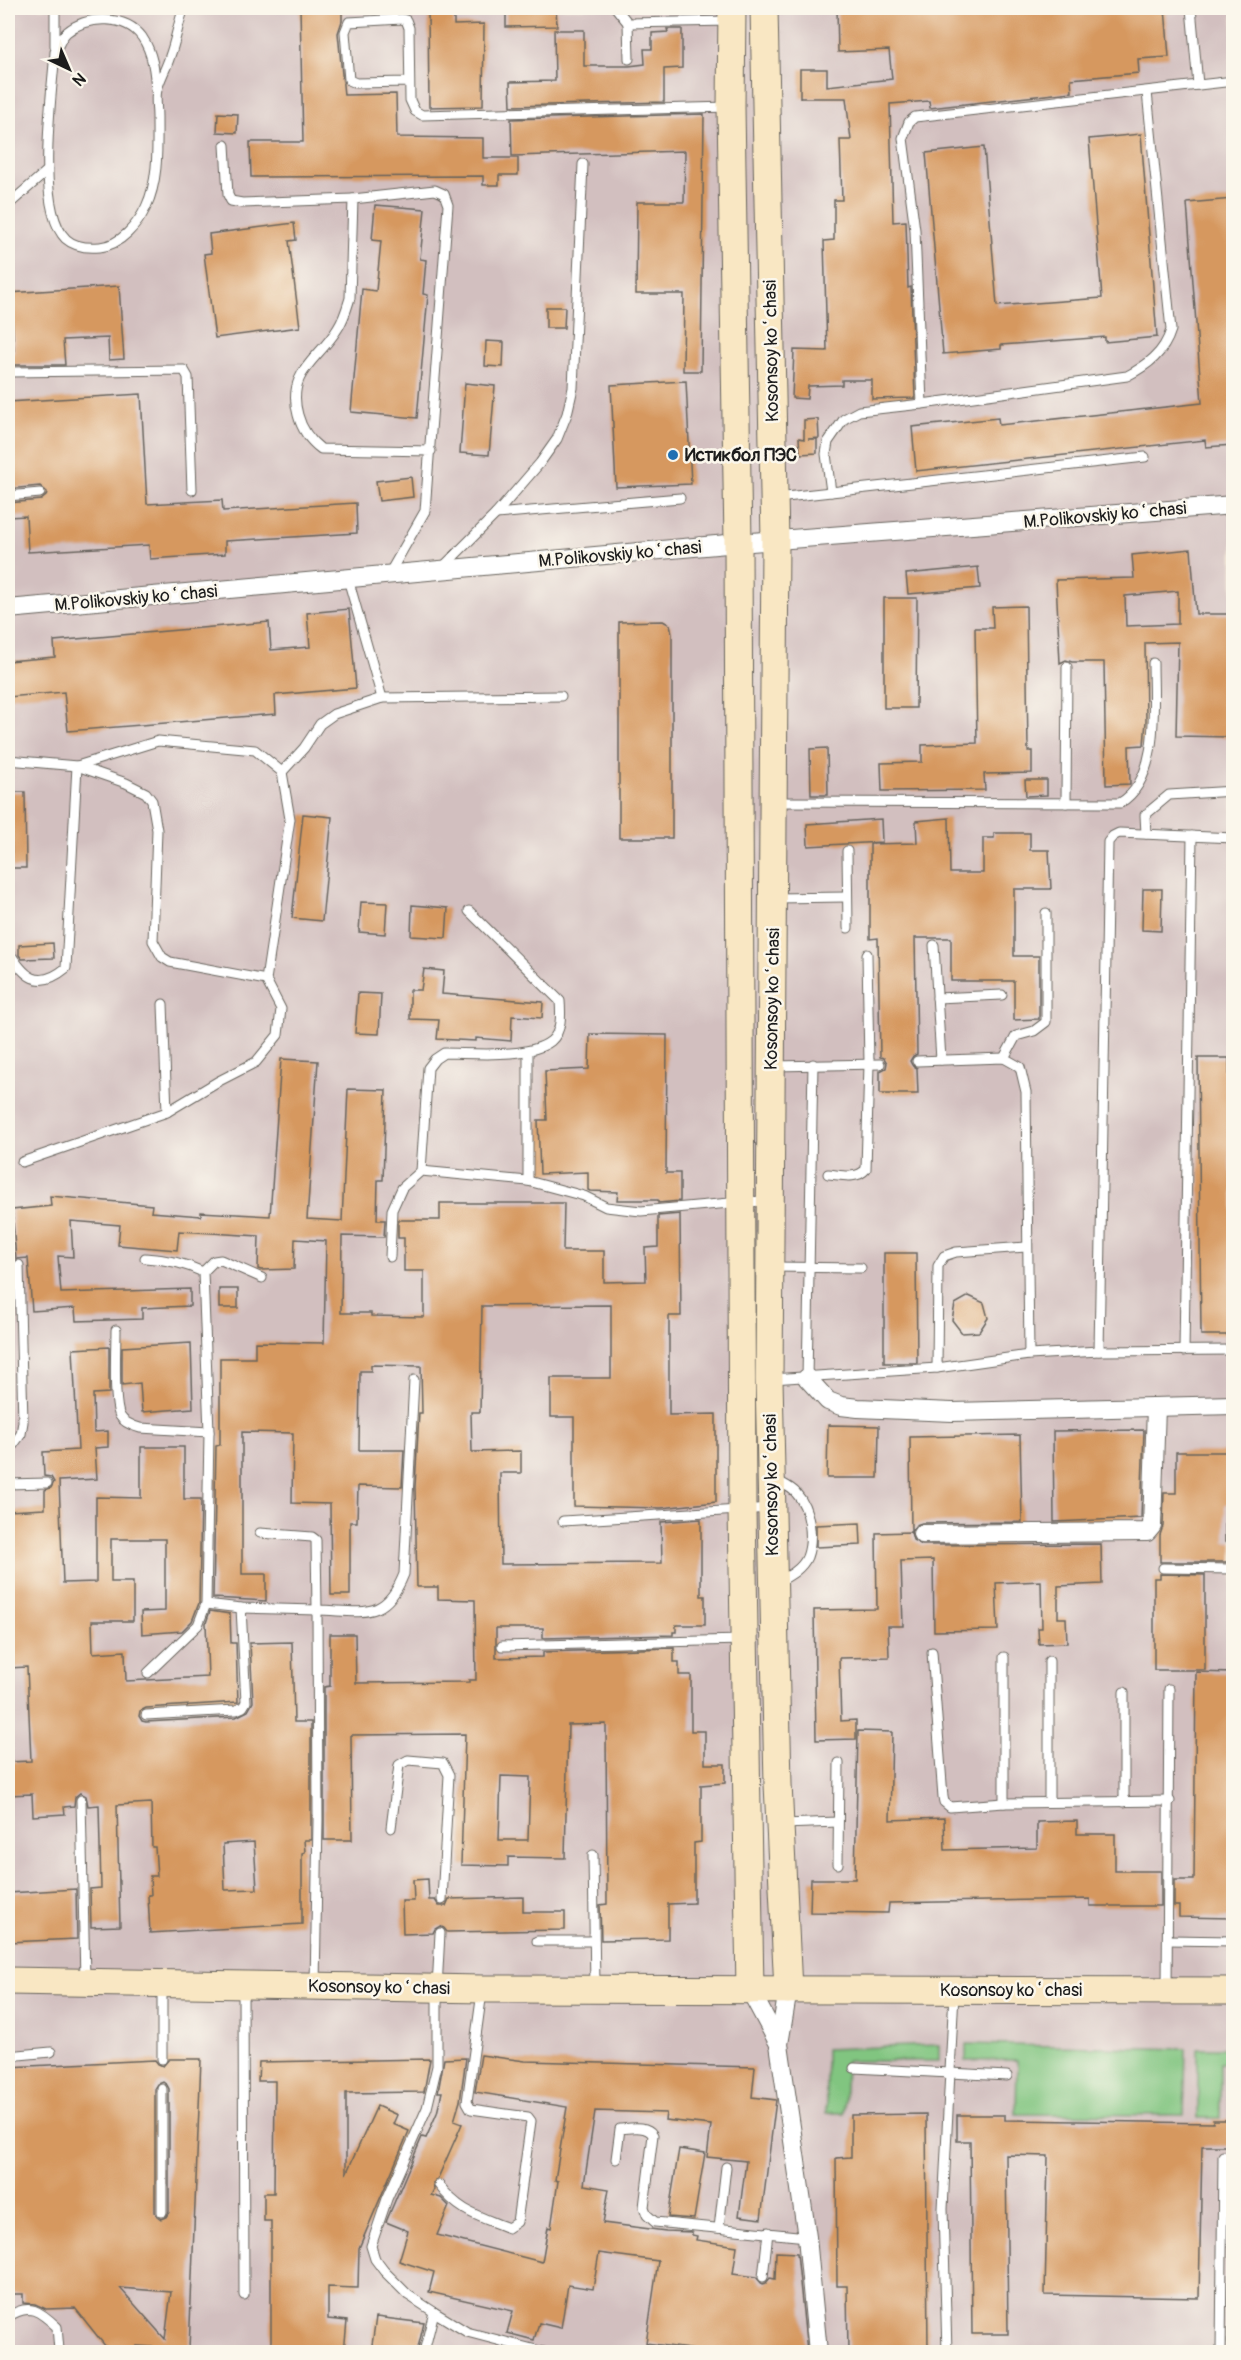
<svg xmlns="http://www.w3.org/2000/svg" width="1241" height="2360" font-family="Pangolin,sans-serif">
<style>
.industrial{fill:#d2bfbf}
.green{fill:#81c580;stroke:#4e704e;stroke-width:1.5}
.building{fill:#d6985e;fill-rule:evenodd}
.lines{fill:none;stroke-linecap:round;stroke-linejoin:round}
.lane-casing{stroke:#68645d;stroke-width:11}
.street-casing{stroke:#68645d;stroke-width:20}
.secondary-casing{stroke:#68645d;stroke-width:29}
.lane{stroke:#fff;stroke-width:9}
.street{stroke:#fff;stroke-width:18}
.secondary{stroke:#f9e7c3;stroke-width:27}
.poi-dot{fill:#1f6fb2;stroke:#fbf7ec;stroke-width:2}
.labels{text-anchor:middle;stroke-width:5;stroke-linejoin:round;paint-order:stroke}
.street-label{font-size:18px;fill:#1c1c1c;stroke:#fbf7ec}
.poi-label{font-size:18px;font-weight:bold;fill:#1c1c1c;stroke:#fbf7ec;text-anchor:start}
</style>
<rect width="100%" height="100%" fill="#fbf7ec"/>
<filter id="ink" filterUnits="userSpaceOnUse"><feTurbulence type="fractalNoise" baseFrequency=".0167" numOctaves="2"/><feDisplacementMap in="SourceGraphic" scale="12" xChannelSelector="R" yChannelSelector="G"/><feConvolveMatrix kernelMatrix="1 2 1 2 8 2 1 2 1" color-interpolation-filters="sRGB"/></filter>
<filter id="wash" filterUnits="userSpaceOnUse"><feTurbulence type="fractalNoise" baseFrequency=".008" numOctaves="4" result="noise"/><feDisplacementMap in="SourceGraphic" scale="24" xChannelSelector="R" yChannelSelector="G"/><feGaussianBlur stdDeviation="1.35" result="paint"/><feColorMatrix in="noise" values="0 0 0 0 0 0 0 0 0 0 0 0 0 0 0 0 0 1.4 0 .05"/><feComposite in="paint" operator="in"/></filter>
<g filter="url(#wash)">
<rect width="100%" height="100%" fill="#f6ead5"/>
<rect class="industrial" x="8" y="8" width="1225" height="2344"/>
<g class="green">
<path d="M966,2044l220,5 -2,66 -168,-1 1,-54 -51,1z"/>
<path d="M939,2045v16h-93l-2,52h-18v-64z"/>
<path d="M1198,2048h35v15h-13v55h-22z"/>
</g>
<g id="blocks">
<g class="building">
<path d="M300,8h42v13l-4,12 6,62 52,-1 1,43 86,1v20h35v17h-19v10h-16v-9l-232,1 -1,-35h53z"/>
<path d="M428,8h26v17l30,-1 -1,82 -54,1z"/>
<path d="M506,8h50l1,18 -51,1z"/>
<path d="M837,8h328l4,49 -31,2 1,14 -68,6 1,13 -142,16 -1,-7 -39,3 3,118 13,-1 2,67 3,-1 4,111 -43,1v-19h-30v5l-34,1 -1,13 -15,-1 2,-48 33,1 -3,-110 10,-1v-40h8l-2,-60h11l-5,-42h-46v-29h27v17l65,-7 -3,-29 -51,2z"/>
<path d="M667,29h15v39l-18,1v33l-153,4 -1,-24 45,-1 -1,-51h30v36h45l16,-2 -1,-15h8v-16l16,-1z"/>
<path d="M218,113l20,1 -1,19 -20,-1z"/>
<path d="M704,114l-3,257h-18l1,-77h-48l1,-92h47l1,-51 -173,5 -1,-37z"/>
<path d="M1141,134l16,203 -52,5v-5l-104,8v4l-58,5 -17,-201 58,-6 13,159 105,-8 -13,-159z"/>
<path d="M1233,199v246l-27,2 -1,-7 -289,31 -4,-44 86,-9 1,7 203,-22 -15,-200z"/>
<path d="M375,205l50,4 -5,50 6,1 -3,34 5,1 -11,123 -66,-6 11,-123 14,2 5,-50 -9,-1z"/>
<path d="M294,223l2,17 -7,1 11,86 -85,11 -11,-84 7,-1 -2,-19z"/>
<path d="M119,286l5,73 -15,1 -1,-22 -45,2 2,25h-57v-12h6l-2,-38 -4,1v-23z"/>
<path d="M546,307h19l-1,21h-18z"/>
<path d="M486,341l18,1 -1,25 -18,-1z"/>
<path d="M686,381l5,103 -75,3 -5,-102z"/>
<path d="M465,383l30,3 -6,69 -29,-2z"/>
<path d="M141,394l6,110 75,-4 1,11 133,-8 1,30 -132,8v13l-75,5 -1,-14 -121,7 -2,-36 -18,1v-14l33,-3 5,-4 1,-4 -7,-6 -32,3v-87z"/>
<path d="M818,419l1,19 -11,1h9v14l-17,1 -1,-16 5,1v-19z"/>
<path d="M411,477l2,20 -34,4 -3,-20z"/>
<path d="M1191,549l5,65h37v123l-57,-1 2,-94 -33,1 1,78 -2,24 -15,1 1,38 -24,1 -2,-123h-32l-6,-2 -6,3 -4,-83 78,-2 -2,-23zM1178,591v33l-52,2 -1,-30z"/>
<path d="M978,567l2,21 -72,6 -2,-20z"/>
<path d="M884,598h33l-1,110h-32z"/>
<path d="M1026,606l2,145h4v22l-48,1 1,16 -103,1 -1,-28 41,-1v-17l55,-2 -2,-115h18l-1,-21z"/>
<path d="M349,609l7,79 -81,7 1,19 -208,17 -4,-39 -56,5v-36l47,-4 -1,-16 215,-19 2,28 39,-3 -3,-34z"/>
<path d="M663,621l7,4 2,9v204h-53v-216z"/>
<path d="M827,748l1,47h-17l-1,-46z"/>
<path d="M1025,780h22v15l-21,1z"/>
<path d="M10,792h15l1,76h-14z"/>
<path d="M303,814l29,3 -10,104 -30,-3z"/>
<path d="M949,818l1,55h33v-35h11v-5h36v17h19l2,39h-37v67h25v63l-25,1v-39h-63v-43h-36l2,116 -4,2 -3,5 2,4 5,3 1,26h-38v-23l6,-3 1,-5 -3,-5 -4,-1 -2,-119 -8,1v-95l47,-1 -1,-22z"/>
<path d="M881,819l1,23 -74,4 -1,-22z"/>
<path d="M1143,889h19l-1,42 -19,-1z"/>
<path d="M361,902l26,1 -2,31 -26,-2z"/>
<path d="M412,905l36,3 -2,30 -35,-2z"/>
<path d="M53,943l1,15 -32,1 -3,-4v-10z"/>
<path d="M424,969l20,2 -2,23 101,8 -1,16 -30,-2 -1,25 -35,-3v3l-39,-2 2,-19 -29,-1v-29h11z"/>
<path d="M358,993l23,1 -2,40 -24,-1z"/>
<path d="M590,1034l77,1 -1,138h14v28l-22,2v-3h-41l1,-8 -28,-1 -2,-1v-18l-48,2 -2,-54h9l-2,-49 44,-2z"/>
<path d="M1198,1058h31l1,114h3v69h-2l1,94h-31z"/>
<path d="M281,1059l37,2 -11,158 35,2 6,-132 38,1 -3,90h-5l-1,40h8l-1,17 -42,-1 -1,77h30v3l53,1v-46h-20v-33h-6v-18h42v-17h124l-1,48h41v31l42,-1 -1,-33 13,-1v-31l22,-2 1,102h-12v99l47,-1v88l-55,6 -87,-2v-89h-23v-39h60v-73l-129,1 -2,106h-9l1,40 49,-1v22h-21l1,91 161,-1 -1,-41 40,-3v77h4v29h-29v7h-3v3l-130,3v-10h-47v30l47,-1v-5l131,-4v14h5v13h12v56h14v33h20v19l-24,2v57l-7,1v60l-26,1v35l-67,1 -1,-35 7,-1 -1,-180 -38,1 -3,133 -57,-1v9l-47,-1 4,-131 -114,1 1,105h-28v-153l6,-1v-52h25l1,49 113,-1v-2h7l-1,-80 -37,-1v-12h-21l-2,-100 4,-74h3l-1,-47 -50,-1v6h-11l-1,79h45l-2,37 -44,-1 -1,36h-7v73h-19l-1,-91 -38,-1 1,-70 -51,-1v142h24v27l-53,-3 3,-152 4,-1v-87h35v-16l69,1 2,-102 -31,-2 -1,30 -33,1 -3,-1 1,-33 -80,-5 -2,19 -59,-5 2,-20 -49,-4 2,36 -15,-1 3,37 129,-4v17l-48,2v11l-66,2 -1,-13 -43,3 -4,-53 -12,1 -4,-49 39,-4 -1,-10 102,9 -1,7 50,4v-4l69,4zM501,1776l29,1 -2,63h-29z"/>
<path d="M884,1253h32l1,110h-33z"/>
<rect x="219" y="1289" width="19" height="19"/>
<path d="M969,1296l15,7 4,15 -9,14 -17,1 -10,-13 3,-16z"/>
<path d="M191,1343l2,65 -51,4 -2,-29 -18,2v-38z"/>
<path d="M109,1347v46l-16,1 1,38 14,-1v16l-13,1 2,31 -38,2 4,102 33,-1v-85l45,1v-51h43v52h17l-2,104 -7,18 -10,10 -40,3 -1,-22 24,-1v-72h-54v43h22v39h-41l1,32 32,-2 1,30 82,-4 -2,-54 4,-12 20,3 1,29h5l2,59 -92,6 -6,3 -1,5 3,5 4,1 90,-5 12,-6 5,-9 -3,-59 42,-1 2,80h17v118h-7l1,12 -3,1v71l-152,9 -2,-38h3l-1,-19h7l-2,-29h-3l-1,-44 -34,2 3,121 -29,1 -1,-38 11,-1 -2,-83 -11,1 -2,-10 -6,-3 -5,4 -1,9 -10,1 1,7 -32,2 -1,-22 -24,1v-33l23,-1 -4,-94 -19,1v-157l37,-2v-19l6,-2 3,-6 -3,-5 -7,-1 -1,-24 35,-2 -5,-101zM254,1842l3,47 -32,1 -2,-46z"/>
<path d="M828,1425l51,1 -1,52h-51z"/>
<path d="M1144,1430l-3,88 -87,4 -1,-91z"/>
<path d="M1020,1435l2,87 -100,1 -6,2 -5,7 -1,-95z"/>
<path d="M1176,1452h57v52h-8v38h8v20h-73v-27l3,-9 1,-33h12z"/>
<path d="M860,1523l1,22 -45,2v-22z"/>
<path d="M911,1532l2,8 9,5 179,-1 1,40 -44,2v32h8l1,25 -28,1 -1,-16h4l-1,-47 -45,2 2,47 -64,1 -1,-71 -32,1 2,65h-15l1,31 -50,1 2,63 15,-1v19l-40,1 -2,-130 63,-1 -1,-76z"/>
<path d="M1160,1574l45,1v95h-51v-92h6z"/>
<path d="M1196,1672l37,1v245l-54,-1v-11h-5v-26h20z"/>
<path d="M858,1731l34,1 -2,88 54,-2 1,32 92,-2v-26l40,-1v13h38v37h46v35h-71v-7l-201,4 -1,10 -78,-1 1,-33h44z"/>
<path d="M428,1879l1,21h6l4,6h7l3,-7 74,-2v15h42v18l-118,2 -3,-4 -4,-2 -5,3 -2,4 -30,1 -1,-33h12l-1,-21z"/>
<path d="M76,1889l1,50 -69,3v-49z"/>
<path d="M481,2055l44,6 230,6 -3,30 24,3 -15,119 -22,-3 7,-55 -39,-4 4,-32 -46,-5 1,-7 -71,-2 -11,74 25,4 -6,34 63,8 26,1v3l5,1 -1,4 41,6 -4,28 23,3 6,7 4,-1 4,-5 5,1 1,-27 21,1 10,99h-50l-36,-3v3h-11l-64,-9 12,-82 -59,-8 -6,36 -25,-4 -7,43 -22,-5 -5,17 -27,-7 6,-22 -84,-19 5,-20 -35,-11 9,-30 -22,-9 36,-85 4,1 11,-25 5,-21h-4l6,-33 22,-1 -6,43 -6,20 8,3 -24,54 -5,5 1,6 -3,6 10,3 8,8 -12,29 105,27 6,-35 3,1 7,-47 -3,-1 12,-73 -92,-15z"/>
<path d="M169,2059h32l-12,290 -52,-3 -8,6h-19l-35,-44 -29,1 -11,-5 -12,-1v-9h-15v-227l147,-7 3,4 5,2zM163,2082l4,3 2,4v123l-3,5 -5,2 -4,-3 -2,-4v-123l3,-5zM120,2288l51,4 -6,47z"/>
<path d="M430,2059l-6,33 -78,1v81l31,-68 20,9 -4,9 16,7 -50,117 -1,40 -30,-1v32l19,2 -3,31h-73v-131h-7v-28h10l1,-112h-17l1,-19z"/>
<path d="M926,2114l2,238h-80l-1,-66h-10l-1,-128 15,-1v-42z"/>
<path d="M957,2115h48v5l208,3v-3h20v26h-31l-3,152 -154,-3 3,-139 -42,-1 2,179h-36l-2,-193h-13z"/>
<path d="M679,2149l26,4 -11,66 -26,-2z"/>
<path d="M376,2317l48,6 -7,29h-46z"/>
</g>
</g>
</g>
<g filter="url(#ink)">
<use href="#blocks" fill-opacity="0" stroke="#68645d" stroke-width="1.5"/>
<g class="lines">
<g class="lane-casing">
<g id="lane">
<path d="M55,8v38"/>
<path d="M616,8l12,15 101,-2"/>
<path d="M1191,8l7,77"/>
<path d="M628,23l1,36"/>
<path d="M409,82l-53,1 -7,-3 -4,-48 4,-10 53,-3 4,1 3,8 1,72 5,11 7,4 307,-8"/>
<path d="M156,91c-1,-18 -3,-38 -14,-54 -16,-22 -54,-22 -75,-5 -6,5 -8,13 -12,20 -3,41 -20,157 11,187 9,8 23,9 34,8 21,-2 38,-23 46,-40 13,-28 11,-60 11,-90 0,-9 -2,-19 0,-27 3,-12 10,-23 13,-34 6,-16 8,-33 14,-48"/>
<path d="M225,145l3,50 3,6 11,2 111,-4"/>
<path d="M8,205l39,-34"/>
<path d="M8,372l176,-2 4,7 4,113"/>
<path d="M922,404l-7,-174 -12,-92 6,-16 6,-5 319,-36"/>
<path d="M831,492l-5,-38 2,-12 16,-23 15,-8 63,-7 205,-28c21,-11 37,-23 44,-46l-24,-238"/>
<path d="M8,496l32,-3"/>
<path d="M777,498l368,-41"/>
<path d="M496,514l184,-16"/>
<path d="M442,568l54,-54 44,-51 17,-24 10,-25 6,-26 10,-224"/>
<path d="M389,574l36,-63 23,-306 -4,-11 -9,-4 -82,9 -3,99c-3,10 -6,21 -12,30 -19,32 -52,43 -40,87 4,15 11,25 23,34l110,2"/>
<path d="M348,579l34,119"/>
<path d="M8,760l69,6 49,17 20,10 6,8 5,29 -4,111 9,16 8,5 96,18 15,29 -3,26 -22,27 -39,20 -50,30 -145,50"/>
<path d="M282,772l22,-24 16,-24 14,-10 48,-16 179,-2"/>
<path d="M776,802l344,1c41,-24 33,-100 33,-140"/>
<path d="M1066,803l1,-136"/>
<path d="M1146,834l-1,-19 24,-20 65,-4"/>
<path d="M847,851l1,77"/>
<path d="M775,898l72,-1"/>
<path d="M469,911l91,90c1,13 2,31 -9,40 -23,18 -79,12 -107,12l-9,6 -7,9 -7,103 107,10 56,15 22,11 35,4 100,-9 27,-1"/>
<path d="M934,945l7,115"/>
<path d="M8,950c16,27 30,41 58,18l11,-202 81,-25 97,9 27,22 8,47 -24,161"/>
<path d="M937,998l65,-3"/>
<path d="M163,1004l4,108"/>
<path d="M1004,1058l12,-22 18,-5 12,-9v-109"/>
<path d="M917,1061l87,-3 16,9 6,25 3,263"/>
<path d="M774,1066l106,-2"/>
<path d="M828,1174c13,1 29,6 38,-5l3,-105 -2,-110"/>
<path d="M528,1181v-130"/>
<path d="M390,1257l2,-47 10,-22 19,-17"/>
<path d="M145,1258c21,1 39,5 58,14"/>
<path d="M773,1267l88,1"/>
<path d="M262,1278l-41,-18 -7,1 -11,11 6,160 -3,172 35,4 76,2 1,210 -3,164"/>
<path d="M116,1330c0,17 -3,73 4,86 4,7 13,10 20,12l69,4"/>
<path d="M1099,1351l9,-509 5,-6 6,-3 115,5"/>
<path d="M1184,1351l8,-515"/>
<path d="M937,1368l1,-102 6,-10 12,-4 70,-5"/>
<path d="M807,1378l6,-314"/>
<path d="M772,1379l165,-11 92,-13 70,-4 135,-1"/>
<path d="M8,1452l13,-18 2,-12 -4,-157"/>
<path d="M776,1480c7,4 15,7 20,13 14,15 18,45 11,64 -5,12 -18,19 -29,25"/>
<path d="M8,1484l39,-1"/>
<path d="M563,1521l208,-13"/>
<path d="M260,1533l52,4 4,3 1,70c45,1 68,12 87,-36l10,-194"/>
<path d="M1163,1568l71,1"/>
<path d="M502,1646l240,-6"/>
<path d="M932,1652l11,145 1,5 6,5 54,-4 166,-2"/>
<path d="M1004,1657v146"/>
<path d="M1049,1661v141"/>
<path d="M148,1673l50,-48 8,-21"/>
<path d="M1124,1692v110"/>
<path d="M146,1715l90,-5 7,-3 3,-5 -5,-94"/>
<path d="M81,1800l4,180"/>
<path d="M783,1824l55,-2"/>
<path d="M391,1828l8,-63 9,-5 35,3 6,12 -7,125"/>
<path d="M593,1855l2,132"/>
<path d="M838,1864l1,-101"/>
<path d="M440,1933l-3,55v78l-10,42 -40,91 -16,47 4,13 9,12 24,24 26,17 33,20 77,20"/>
<path d="M1168,1940l66,1"/>
<path d="M537,1941h57"/>
<path d="M243,1987l1,308"/>
<path d="M1167,1989l2,-300"/>
<path d="M8,2056l43,-4"/>
<path d="M162,2059v-73"/>
<path d="M854,2068l153,8"/>
<path d="M162,2089v123"/>
<path d="M616,2159l4,-30c11,-1 27,-4 33,6l-9,72 3,8 8,7 152,15"/>
<path d="M439,2185c20,27 40,31 69,43l9,-6 14,-101 -3,-4 -57,-8 -4,-7 15,-110"/>
<path d="M719,2228l7,-61"/>
<path d="M763,2277l5,-45"/>
<path d="M8,2317c21,-15 32,-6 49,10l2,23 -2,2"/>
<path d="M424,2352l10,-40"/>
<path d="M947,2352l-4,-143 11,-216"/>
<path d="M1221,2352l2,-196"/>
</g>
</g>
<g class="street-casing">
<g id="street">
<path d="M8,609l730,-66 496,-38"/>
<path d="M807,1378l21,23 13,5 17,2 94,4 282,-7"/>
<path d="M922,1534l225,-2 5,-6 4,-119"/>
<path d="M750,1990l29,54"/>
<path d="M788,1990l-9,54 28,193 11,115"/>
</g>
</g>
<g class="secondary-casing">
<g id="secondary">
<path d="M732,8l-1,99 7,436 4,967 8,480"/>
<path d="M764,8l11,533 -6,838 9,405 10,206"/>
<path d="M8,1981l475,8 751,2"/>
</g>
</g>
<use href="#lane" class="lane"/>
<use href="#street" class="street"/>
<use href="#secondary" class="secondary"/>
</g>
</g>
<circle class="poi-dot" cx="673" cy="455" r="6"/>
<g class="labels">
<g class="street-label">
<text transform="translate(771 351) rotate(-91)" y="6">Kosonsoy koʻchasi</text>
<text transform="translate(1105 515) rotate(-5)" y="6">M.Polikovskiy koʻchasi</text>
<text transform="translate(620 554) rotate(-5)" y="6">M.Polikovskiy koʻchasi</text>
<text transform="translate(136 598) rotate(-5)" y="6">M.Polikovskiy koʻchasi</text>
<text transform="translate(772 999) rotate(-89)" y="6">Kosonsoy koʻchasi</text>
<text transform="translate(771 1485) rotate(-91)" y="6">Kosonsoy koʻchasi</text>
<text transform="translate(379 1987) rotate(1)" y="6">Kosonsoy koʻchasi</text>
<text x="1011" y="1996">Kosonsoy koʻchasi</text>
</g>
<g class="poi-label">
<text x="685" y="461">Истикбол ПЭС</text>
</g>
</g>
<rect width="1241" height="2360" fill="none" stroke="#fbf7ec" stroke-width="30"/>
<g transform="translate(69 69) rotate(136)" stroke="#fbf7ec" stroke-width="4.5" paint-order="stroke">
<path d="M0-4.5L10 22L0 15L-10 22Z" fill="#1c1c1c"/>
<text y="-9" font-size="16" font-weight="bold" text-anchor="middle" fill="#1c1c1c">N</text>
</g>
</svg>
